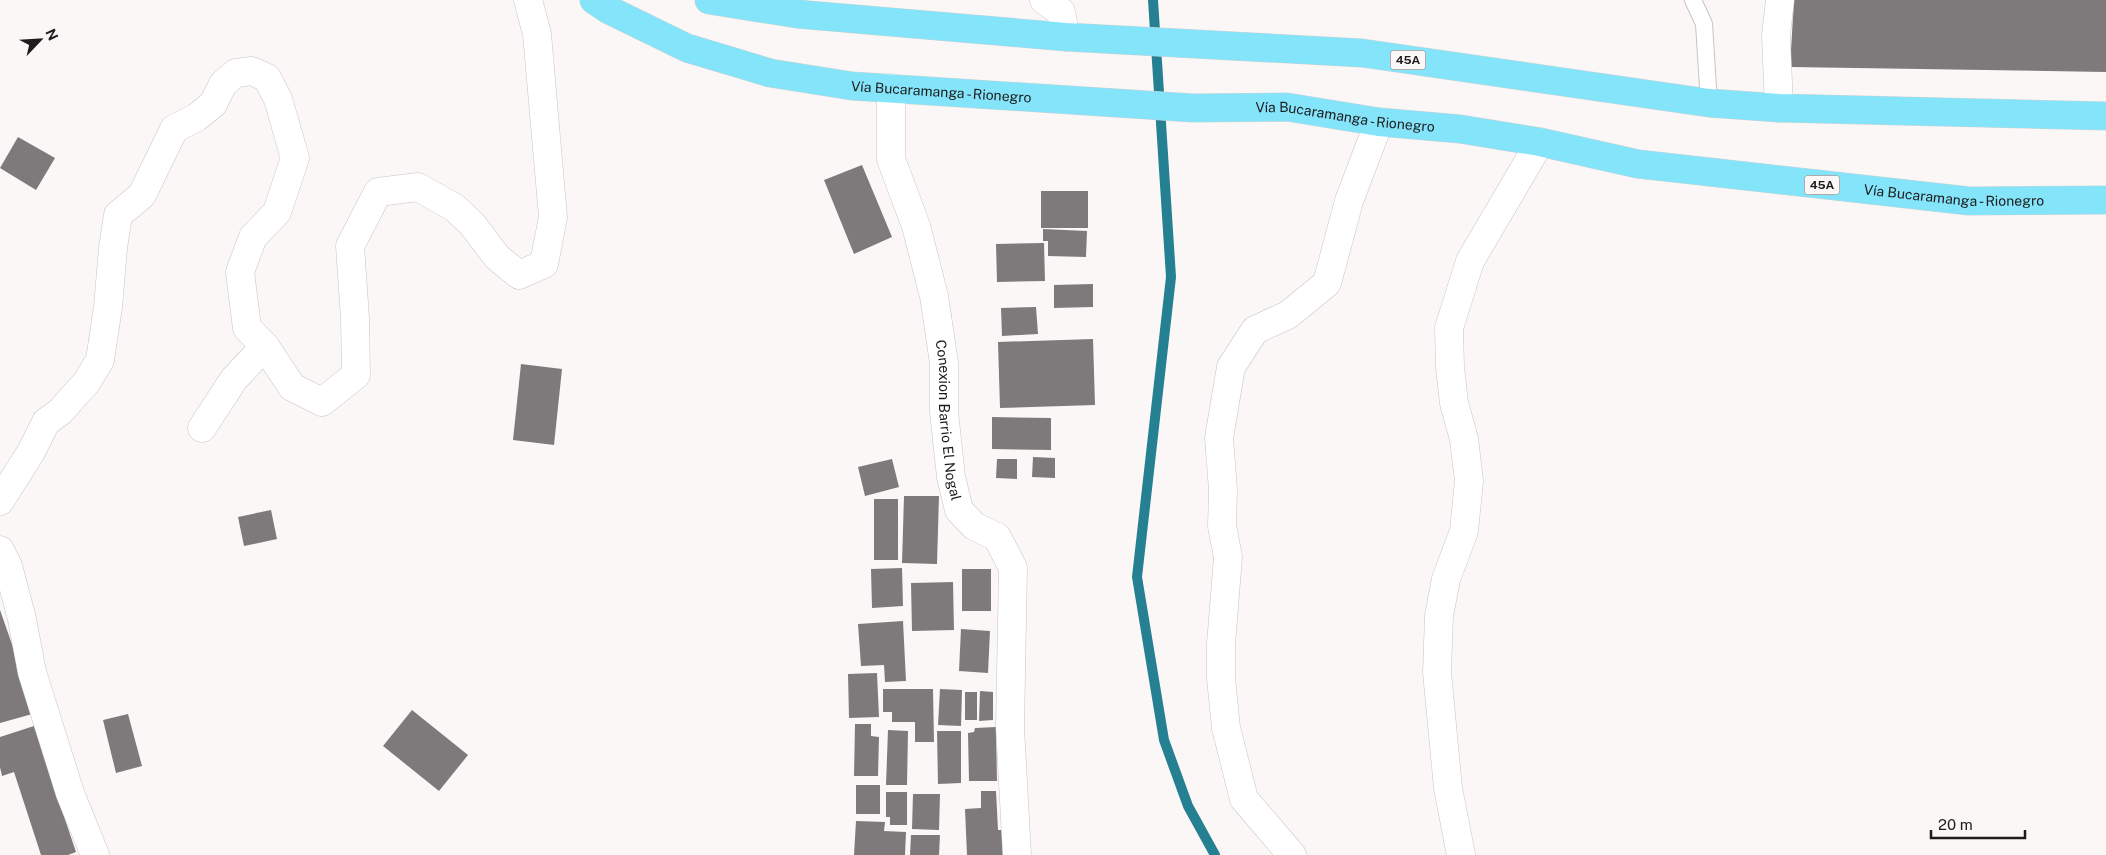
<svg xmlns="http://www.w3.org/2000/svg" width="2106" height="855" font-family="'Public Sans',sans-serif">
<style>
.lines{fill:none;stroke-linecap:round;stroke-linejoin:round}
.stream{stroke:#258092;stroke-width:10}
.building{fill:#7e7a7b}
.lane-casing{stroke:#c8c4c4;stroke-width:18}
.street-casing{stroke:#c8c4c4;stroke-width:29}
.highway-casing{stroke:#d2d2d2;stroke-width:29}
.lane{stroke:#fff;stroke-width:16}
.street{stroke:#fff;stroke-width:28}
.highway{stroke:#83e4fa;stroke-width:28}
.labels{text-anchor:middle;stroke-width:4;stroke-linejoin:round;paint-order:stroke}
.shield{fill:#fbf7f7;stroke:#605e5e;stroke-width:1}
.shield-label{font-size:12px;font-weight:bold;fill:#1d1c1c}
.street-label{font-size:14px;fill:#1d1c1c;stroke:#fbf7f7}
</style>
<rect width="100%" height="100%" fill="#fbf7f7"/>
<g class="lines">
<path class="stream" d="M1153,0l18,277 -34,300 27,163 24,66 27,49"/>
</g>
<g class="building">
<path d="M1794,0h312v72l-316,-5z"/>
<path d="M18,137l37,21 -19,32 -36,-22z"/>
<path d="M862,165l30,72 -38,17 -30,-74z"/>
<rect x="1041" y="191" width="47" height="37"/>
<path d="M1043,229l44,2 -1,26 -38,-1v-15h-5z"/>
<path d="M1044,243l1,38 -48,1 -1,-38z"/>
<path d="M1093,284v23l-39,1v-23z"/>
<path d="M1036,307l2,27 -36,2 -1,-28z"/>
<path d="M1093,339l2,66 -95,3 -2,-66z"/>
<path d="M521,364l41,5 -8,76 -41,-5z"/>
<path d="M992,417l59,1v32l-59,-1z"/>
<path d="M1033,457l22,1v20l-23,-1z"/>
<path d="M892,459l7,28 -34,9 -7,-29z"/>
<path d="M997,459h20v20l-21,-1z"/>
<path d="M904,496h35l-2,68 -35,-1z"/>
<rect x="874" y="499" width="24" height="61"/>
<path d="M271,510l6,29 -33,7 -6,-29z"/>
<path d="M902,568l1,38 -31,2 -1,-39z"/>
<rect x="962" y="569" width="29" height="42"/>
<path d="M953,582l1,48 -42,1 -1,-48z"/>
<path d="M0,610l36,103 -36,10z"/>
<path d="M903,621l3,60 -21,1 -1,-17 -23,1 -3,-42z"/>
<path d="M961,629l29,2 -2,42 -29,-2z"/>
<path d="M877,673l2,44 -30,1 -1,-44z"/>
<path d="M883,689h50l1,53h-19v-20h-23v-10h-9z"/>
<path d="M940,689l22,1 -1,36 -23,-1z"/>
<path d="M980,691l13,1v28l-14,1z"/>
<rect x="965" y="692" width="12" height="28"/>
<path d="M412,710l56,45 -29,36 -56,-45z"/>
<path d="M128,714l14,52 -26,7 -13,-53z"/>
<path d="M855,724h16v12l8,1 -1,39h-24z"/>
<path d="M34,726l11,34 8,-3 6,17 -8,4 25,74 -8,3h-27l-27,-83 -12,4 -2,-9v-30z"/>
<path d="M996,727l1,54h-28l-1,-48 6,-1 1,-4z"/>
<path d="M888,730l20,1 -1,54h-21z"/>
<path d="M937,731h24v52l-23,1z"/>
<rect x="856" y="785" width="24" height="29"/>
<path d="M981,791h15l2,39h6v25h-37l-2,-46 16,-1z"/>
<path d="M886,792h21v33h-17v-8h-4z"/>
<path d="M913,794h27l-1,36 -27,-1z"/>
<path d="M856,821l29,1 -1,9 22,1 -1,23h-51z"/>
<path d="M911,835h29l-1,20h-29z"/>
</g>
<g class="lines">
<g class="lane-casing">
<path id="lane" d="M1693,0l11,24 5,79"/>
</g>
<g class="street-casing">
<g id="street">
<path d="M1044,0l17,12 5,25"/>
<path id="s1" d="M891,88v71l25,67 18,70 10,67v49l7,65 8,33 15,16 23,11 16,31 -3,159 7,128"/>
<path d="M1779,108l-3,-73 4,-35"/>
<path d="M265,346l27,41 30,15 34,-27 -1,-57 -5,-72 28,-54 40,-5 37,21 17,16 25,33 22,18 25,-11 9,-47 -16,-183 -9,-34"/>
<path d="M0,501l31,-49 15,-30 15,-11 13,-15 12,-13 14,-23 8,-53 5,-59 5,-33 24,-20 32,-66 23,-12 16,-13 10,-20 13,-11 16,-2 15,7 11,21 17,59 -18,54 -24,25 -13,35 7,56 18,18 -31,33 -32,49"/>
<path d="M0,550l8,16 14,53 10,53 38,121 25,62"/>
<path d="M1292,855l-48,-56 -18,-71 -5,-50v-34l7,-87 -6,-31 1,-36 -4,-52 12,-71 24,-37 33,-15 39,-32 22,-82 30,-79"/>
<path d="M1461,855l-13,-67 -11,-116 2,-56 7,-37 18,-48 5,-50 -5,-42 -10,-36 -4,-36 -1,-39 21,-67 70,-119"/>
</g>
</g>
<g class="highway-casing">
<g id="highway">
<path id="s2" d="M594,0l15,10 78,38 83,25 82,13 341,22 94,-1 92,15 81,7 80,13 98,22 331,37 137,-1"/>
<path d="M709,0l88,14 269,23 296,16 347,50 70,5 327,8"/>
</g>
</g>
<use href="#lane" class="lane"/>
<use href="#street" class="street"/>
<use href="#highway" class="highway"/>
</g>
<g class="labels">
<g class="shield">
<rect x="1390.5" y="50.5" width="35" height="19" rx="4"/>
<rect x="1804.5" y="175.5" width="35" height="19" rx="4"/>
</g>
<g class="shield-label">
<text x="1408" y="64">45A</text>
<text x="1822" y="189">45A</text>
</g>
<g class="street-label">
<text dy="5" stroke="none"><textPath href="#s2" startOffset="364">Vía Bucaramanga - Rionegro</textPath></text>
<text dy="5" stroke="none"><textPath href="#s2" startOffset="769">Vía Bucaramanga - Rionegro</textPath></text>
<text dy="5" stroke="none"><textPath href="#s2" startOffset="1384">Vía Bucaramanga - Rionegro</textPath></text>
<text dy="5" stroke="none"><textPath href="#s1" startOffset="340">Conexion Barrio El Nogal</textPath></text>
</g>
</g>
<g transform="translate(40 40) rotate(65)" stroke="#fbf7f7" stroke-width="4" paint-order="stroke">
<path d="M0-4L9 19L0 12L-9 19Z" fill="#1d1c1c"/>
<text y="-8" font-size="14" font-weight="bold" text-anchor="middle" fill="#1d1c1c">N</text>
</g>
<path d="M1931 830v8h94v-8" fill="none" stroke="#1d1c1c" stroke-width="2.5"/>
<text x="1938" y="830" font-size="15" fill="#1d1c1c" stroke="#fbf7f7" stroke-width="4" paint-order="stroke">20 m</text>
</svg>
